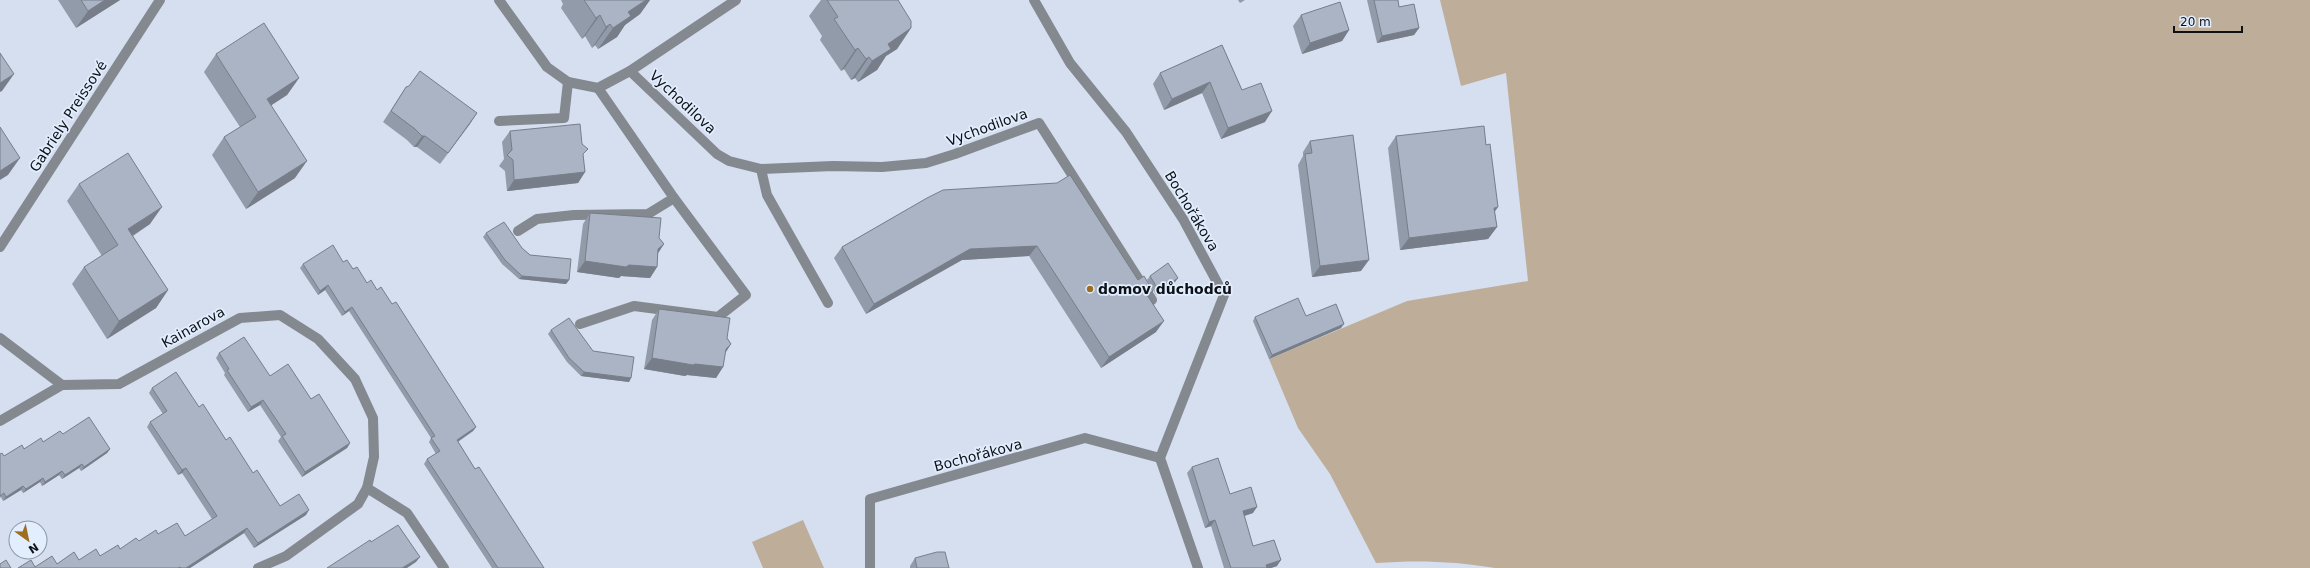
<svg xmlns="http://www.w3.org/2000/svg" width="2310" height="568" font-family="'DejaVu Sans',sans-serif">
<style>
.green{fill:#beae99}
.lines{fill:none;stroke-linecap:round;stroke-linejoin:round}
.street{stroke:#84888f;stroke-width:10}
.wall{fill:#929ba9}
.shaded-wall{fill:#777e8a}
.building{fill:#aab4c5;stroke:#777e8a}
.poi-dot{fill:#9e6d21;stroke:#e2edfe;stroke-width:1.5}
.labels{text-anchor:middle;stroke-width:3.5;stroke-linejoin:round;paint-order:stroke}
.street-label{font-size:14px;fill:#0d1116;stroke:#e2edfe}
.poi-label{font-size:14px;font-weight:bold;fill:#0d1116;stroke:#e2edfe;text-anchor:start}
</style>
<rect width="100%" height="100%" fill="#d5dff0"/>
<g class="green">
<path d="M1440,0h870v568h-815c-41,-7 -78,-8 -119,-5l-46,-89 -32,-46 -29,-69 138,-58 121,-20 -22,-208 -45,13z"/>
<path d="M803,520l21,48h-61l-11,-26z"/>
</g>
<g class="lines">
<g class="street">
<path d="M499,0l48,67 21,15 30,6 32,-17 106,-71"/>
<path d="M1034,0l36,63 56,69 57,87 41,76 -64,163 38,110"/>
<path d="M630,71l87,83 12,7 32,8 72,-3 49,1 44,-4 29,-9 84,-31 113,177"/>
<path d="M499,121l65,-3 4,-36"/>
<path d="M761,169l6,26 61,108"/>
<path d="M518,231l19,-12 37,-4 74,-1 26,-16"/>
<path d="M0,247l160,-247"/>
<path d="M580,324l54,-18 84,11 28,-22 -72,-97 -76,-110"/>
<path d="M0,338l62,47 57,-1 121,-66 40,-3 38,24 37,40 18,39 1,39 -7,31 -9,16 -72,52 -28,12"/>
<path d="M0,421l62,-36"/>
<path d="M367,488l40,25 37,55"/>
<path d="M870,568v-69l215,-61 75,20"/>
</g>
</g>
<g class="wall">
<path d="M58,0h62l-44,28z"/>
<path d="M561,0h89l-10,14 -15,11 -8,12 -19,12 -3,-4 -3,3 -7,-12 -3,3 -21,-31 2,-4z"/>
<path d="M821,0h77l13,28 -14,21 -11,7 -9,14 -19,12 -3,-4 -4,2 -7,-11 -3,2 -21,-31 2,-4 -13,-20z"/>
<path d="M1238,0h7l-5,3z"/>
<path d="M1367,0h31l1,7 20,21 -5,7 -37,8z"/>
<path d="M1301,15l48,15 -7,11 -40,13 -9,-28z"/>
<path d="M1222,45l20,45 23,32 -44,17 -19,-46 -38,17 -11,-26 7,-11z"/>
<path d="M216,54l83,24 -12,17 -16,10 24,73 -49,31 -34,-54 12,-18 16,-10 -36,-55z"/>
<path d="M406,87l71,26 -37,51 -23,-17h-3l-7,-7 -24,-18z"/>
<path d="M510,131l73,25 2,16 -7,11 -71,8 -2,-20 -6,-5 5,-7 -2,-17z"/>
<path d="M1396,136l99,77 2,14 -9,12 -88,11 -12,-102z"/>
<path d="M1310,141l51,130 -49,6 -14,-112 5,-9v-4z"/>
<path d="M79,184l71,40 -17,12 35,54 -12,18 -49,31 -35,-55 12,-17 18,-11 -35,-55z"/>
<path d="M927,198l211,82 15,11 -4,6 7,35 -55,36 -72,-112 -67,4 -96,54 -32,-56 8,-11z"/>
<path d="M590,213l69,25 5,6 -6,8 -1,15 -7,11 -29,-2 -2,2 -42,-6 6,-48z"/>
<path d="M486,233l36,15 8,7 39,25 -3,4 -47,-5 -17,-15 -19,-27z"/>
<path d="M343,262l10,7 14,14 10,7 15,14 84,123 -3,4 -15,11 17,27 69,99h-52l-68,-104 3,-5 9,-5 -7,-12 2,-4 -82,-127 -7,5 -17,-26 -7,5 -18,-27 3,-4z"/>
<path d="M1150,276l28,2 -3,4 -19,13 -9,-15z"/>
<path d="M659,309l68,29 4,6 -6,9 -2,14 -7,11 -29,-3 -2,1 -41,-7 8,-49z"/>
<path d="M1306,316l35,12 -72,31 -16,-38 2,-4z"/>
<path d="M551,330l42,21 38,27 -2,4 -48,-6 -14,-14 -19,-28z"/>
<path d="M219,353l51,23 41,23 39,44 -3,5 -45,29 -24,-36 3,-4 -21,-32 -12,7 -24,-37 1,-2 -9,-15z"/>
<path d="M152,388l47,19 81,99 26,9 -52,33 -10,-15 -54,35h-172l17,-1 65,-11 58,-22 27,2 27,-17 -30,-46 -4,2 -31,-48 3,-5 13,-8 -14,-21z"/>
<path d="M63,434l47,15 -3,4 -26,18 -2,-3 -17,11 -3,-4 -17,11 -2,-4 -17,11 -2,-3 -18,11 -2,-4 -1,1v-44l4,2z"/>
<path d="M1192,467l38,27 23,19 -9,3 9,30 24,20 -6,2h-47l-13,-42 -6,2 -18,-55z"/>
<path d="M915,558l34,10h-39v-2z"/>
</g>
<g class="shaded-wall">
<path d="M105,0h15l-44,28 12,-17z"/>
<path d="M646,0h4l-10,14 -15,11 -8,12 -19,12 15,-21 15,-16z"/>
<path d="M600,15l-15,21 -3,3 14,-21z"/>
<path d="M610,24l-15,21 -3,3 14,-21z"/>
<path d="M911,28l-14,21 -11,7 -9,14 -19,12 14,-21 16,-17z"/>
<path d="M1419,28l-5,7 -37,8 5,-7z"/>
<path d="M1349,30l-7,11 -40,13 8,-11z"/>
<path d="M858,48l-14,21 -3,2 14,-21z"/>
<path d="M869,57l-14,21 -4,2 15,-21z"/>
<path d="M14,74l-12,17 -2,1v-9z"/>
<path d="M299,78l-12,17 -32,21 12,-17z"/>
<path d="M1210,82l-8,11 -38,17 8,-11z"/>
<path d="M1272,111l-7,11 -44,17 7,-11z"/>
<path d="M477,113l-7,11 -30,40 8,-11z"/>
<path d="M422,136h3l-8,11h-3z"/>
<path d="M20,158l-12,17 -8,5v-9z"/>
<path d="M307,161l-12,17 -49,31 12,-17z"/>
<path d="M585,172l-7,11 -71,8 7,-11z"/>
<path d="M162,207l-12,17 -32,21 10,-16z"/>
<path d="M1498,207l-8,12 4,-11z"/>
<path d="M1497,227l-9,12 -88,11 9,-12z"/>
<path d="M664,244l-7,11 1,-6z"/>
<path d="M1037,246l-8,10 -67,4 -96,54 8,-10 96,-55z"/>
<path d="M1369,260l-8,11 -49,6 8,-11z"/>
<path d="M585,261l72,6 -7,11 -29,-2 -2,2 -42,-6z"/>
<path d="M522,276l47,4 -3,4 -47,-5z"/>
<path d="M1178,278l-3,4 -19,13 3,-4z"/>
<path d="M328,285l-3,5 -7,5 2,-4z"/>
<path d="M168,290l-12,18 -49,31 12,-18z"/>
<path d="M1153,291l-8,11 2,-7z"/>
<path d="M352,307l-3,4 -7,5 3,-4z"/>
<path d="M1164,321l-8,11 -55,36 8,-11z"/>
<path d="M1344,324l-3,4 -72,31 3,-4z"/>
<path d="M731,344l-7,11 2,-6z"/>
<path d="M652,358l71,9 -7,11 -29,-3 -2,1 -41,-7z"/>
<path d="M584,372l47,6 -2,4 -48,-6z"/>
<path d="M263,400l-3,5 -12,7 3,-5z"/>
<path d="M476,427l-3,4 -19,13 3,-4z"/>
<path d="M350,443l-3,5 -45,29 3,-5z"/>
<path d="M110,449l-3,4 -26,18 3,-4z"/>
<path d="M82,464l-3,4 -17,11 3,-4z"/>
<path d="M186,468l-4,5 -4,2 4,-5z"/>
<path d="M62,471l-3,4 -17,11 3,-4z"/>
<path d="M43,478l-3,4 -17,11 3,-4z"/>
<path d="M23,486l-2,4 -18,11 3,-4z"/>
<path d="M1257,507l-4,6 -15,5 5,-7z"/>
<path d="M309,510l-3,5 -52,33 4,-5z"/>
<path d="M1215,520l-4,6 -6,2 4,-6z"/>
<path d="M247,528l-3,5 -54,35h-4z"/>
<path d="M420,557l-4,5 -9,6h-5z"/>
<path d="M1281,560l-4,6 -6,2h-7l2,-3z"/>
</g>
<g class="building">
<path d="M81,0h24l-17,11z"/>
<path d="M584,0h62l-18,12 3,4 -18,12 -3,-4 -4,3 -6,-12 -4,3z"/>
<path d="M827,0h71l13,21v7l-23,16 3,5 -19,12 -3,-4 -3,2 -8,-11 -3,2 -21,-31 4,-2z"/>
<path d="M1374,0h24l1,7 15,-3 5,24 -37,8z"/>
<path d="M1340,2l9,28 -39,13 -9,-28z"/>
<path d="M264,23l35,55 -32,21 40,62 -49,31 -34,-55 32,-20 -40,-63z"/>
<path d="M1222,45l20,45 19,-7 11,28 -44,17 -18,-46 -38,17 -12,-26z"/>
<path d="M0,53l14,21 -14,9z"/>
<path d="M420,71l57,42 -29,40 -23,-17h-3l-7,-7 -24,-18 15,-24 3,-1z"/>
<path d="M580,124l2,20 6,5 -5,5 2,18 -71,8 -1,-20 -6,-5 5,-5 -2,-19z"/>
<path d="M1484,126l2,19 4,-1 8,63 -4,1 3,19 -88,11 -13,-102z"/>
<path d="M0,127l20,31 -20,13z"/>
<path d="M1353,135l16,125 -49,6 -15,-112 7,-1 -2,-12z"/>
<path d="M128,153l34,54 -34,22 40,61 -49,31 -35,-54 34,-22 -39,-61z"/>
<path d="M1070,175l68,105 6,-4 9,15 -6,4 17,26 -55,36 -72,-111 -67,3 -96,55 -32,-57 85,-49 16,-8 114,-7z"/>
<path d="M590,213l71,5 -2,20 5,6 -6,5 -1,18 -28,-2 -3,2 -41,-6z"/>
<path d="M504,222l18,26 8,7 41,4 -2,21 -47,-4 -17,-16 -19,-27z"/>
<path d="M333,245l10,17 4,-2 6,9 4,-2 10,16 4,-3 6,10 4,-3 11,17 4,-2 80,125 -19,13 18,29 4,-2 65,101h-46l-71,-109 13,-8 -9,-13 4,-2 -83,-129 -7,5 -17,-27 -8,6 -17,-27z"/>
<path d="M1168,263l10,15 -19,13 -9,-15z"/>
<path d="M1298,298l8,18 30,-12 8,20 -72,31 -17,-38z"/>
<path d="M659,309l71,9 -3,20 4,6 -5,5 -3,18 -28,-3 -2,1 -41,-7z"/>
<path d="M569,318l24,33 41,6 -3,21 -47,-6 -15,-14 -18,-28z"/>
<path d="M244,337l26,39 18,-12 23,35 8,-5 31,49 -45,29 -23,-36 4,-2 -23,-34 -12,7 -24,-37 2,-1 -10,-16z"/>
<path d="M176,372l23,35 4,-3 23,36 4,-3 23,36 4,-3 23,36 19,-12 10,16 -51,33 -11,-15 -61,40h-5l-1,-1 -2,1h-160l13,-8 4,7 17,-11 5,8 17,-12 5,8 17,-11 4,7 18,-11 2,4 16,-11 3,3 17,-11 2,4 19,-11 8,13 32,-20 -31,-48 -4,2 -32,-48 17,-11 -15,-23z"/>
<path d="M89,417l21,32 -26,18 -2,-3 -17,11 -3,-4 -17,11 -2,-4 -17,11 -3,-3 -17,11 -2,-4 -4,3v-42l2,-1 2,3 18,-11 2,4 17,-11 2,4 17,-11 3,3z"/>
<path d="M1218,458l12,36 21,-7 6,20 -14,4 10,35 21,-6 7,20 -15,5 1,3h-36l-16,-48 -6,2 -17,-55z"/>
<path d="M398,525l22,32 -18,11h-75l43,-28 1,2z"/>
<path d="M937,552h8l4,16h-32l-2,-10z"/>
<path d="M6,560l5,8h-11v-4z"/>
</g>
<circle class="poi-dot" cx="1090" cy="289" r="4"/>
<g class="labels">
<g class="street-label">
<text transform="translate(683 102) rotate(43)" y="5">Vychodilova</text>
<text transform="translate(68 116) rotate(-57)" y="5">Gabriely Preissové</text>
<text transform="translate(987 127) rotate(-20)" y="5">Vychodilova</text>
<text transform="translate(1192 211) rotate(59)" y="5">Bochořákova</text>
<text transform="translate(193 327) rotate(-29)" y="5">Kainarova</text>
<text transform="translate(978 455) rotate(-15)" y="5">Bochořákova</text>
</g>
<g class="poi-label">
<text x="1098" y="294">domov důchodců</text>
</g>
</g>
<g transform="translate(28 540) rotate(147)"><circle r="19" fill="#e2edfe" stroke="#8d95a1"/>
<path d="M0-3L7 15L0 10L-7 15Z" fill="#9e6d21"/>
<text y="-6" font-size="11" font-weight="bold" text-anchor="middle" fill="#0d1116">N</text>
</g>
<path d="M2174 26v6h68v-6" fill="none" stroke="#0d1116" stroke-width="2"/>
<text x="2180" y="26" font-size="12" fill="#0d1116" stroke="#e2edfe" stroke-width="3" paint-order="stroke">20 m</text>
</svg>
